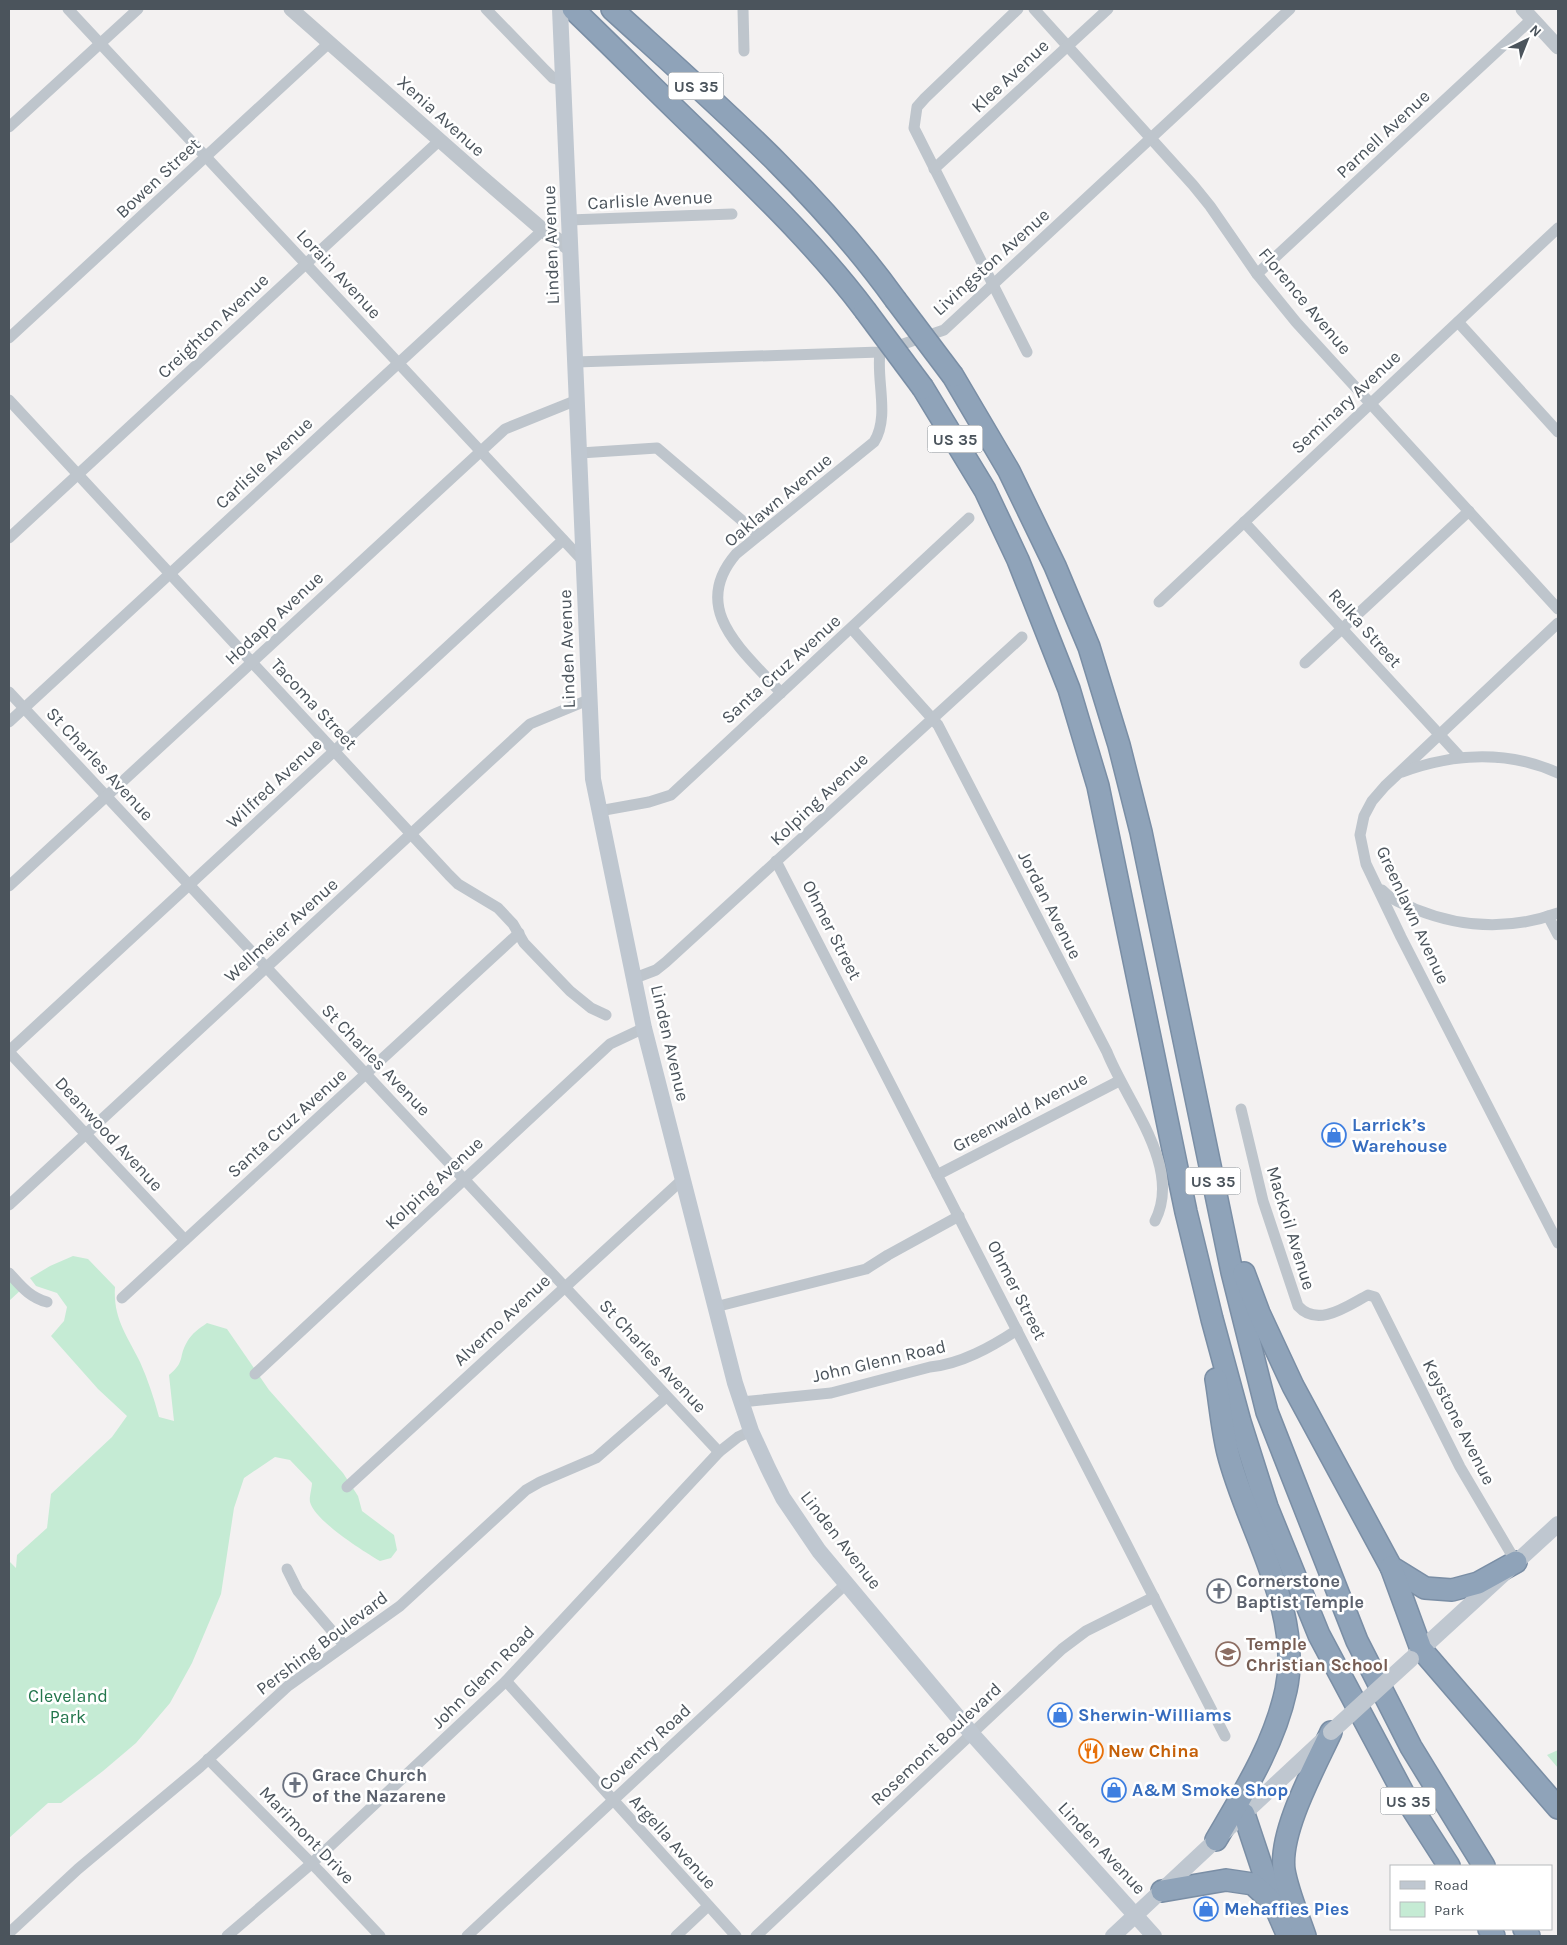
<svg xmlns="http://www.w3.org/2000/svg" width="1567" height="1945" font-family="Karla,sans-serif">
<style>
.green{fill:#c5ebd4}
.lines{fill:none;stroke-linecap:round;stroke-linejoin:round}
.motorway-casing{stroke:#7a8ea5;stroke-width:24}
.minor{stroke:#bec5cc;stroke-width:11}
.tertiary{stroke:#bec5cc;stroke-width:15}
.secondary{stroke:#bfc7d0;stroke-width:16}
.motorway{stroke:#8fa3b9;stroke-width:21}
.motorway-bridge-casing{stroke:#7a8ea5;stroke-width:24;stroke-linecap:butt}
.secondary-bridge{stroke:#bfc7d0;stroke-width:16}
.motorway-bridge{stroke:#8fa3b9;stroke-width:21}
.labels{text-anchor:middle;stroke-width:5;stroke-linejoin:round;paint-order:stroke}
.shield{fill:#fff;stroke:#81878d;stroke-width:1}
.shield-label{font-size:16px;font-weight:bold;fill:#4b545c}
.street-label{font-size:18px;fill:#4b545c;stroke:#fff}
.shop-label{font-size:18px;font-weight:bold;fill:#366cbe;stroke:#fff;text-anchor:start}
.worship-label{font-size:18px;font-weight:bold;fill:#5b616d;stroke:#fff;text-anchor:start}
.education-label{font-size:18px;font-weight:bold;fill:#785e54;stroke:#fff;text-anchor:start}
.park-label{font-size:18px;fill:#23764c;stroke:#fff}
.food-label{font-size:18px;font-weight:bold;fill:#c56008;stroke:#fff;text-anchor:start}
</style>
<rect width="100%" height="100%" fill="#f3f1f1"/>
<g class="green">
<path d="M73,1256l15,3 27,28c-2,32 12,48 25,75 8,18 14,36 19,55l15,4 -5,-46c17,-14 9,-18 18,-33 5,-9 13,-14 20,-19l20,6 42,61 74,83 15,23 4,15 32,24 3,15 -6,8 -11,3c-17,-10 -65,-40 -70,-59 -1,-5 2,-14 2,-19l-22,-23 -15,-3 -31,21 -10,30 -13,86 -29,69 -22,40 -34,40 -33,28 -42,32h-13l-39,35v-277l7,7 1,-13 30,-27 4,-34 61,-57 15,-21 -29,-27 -47,-53 13,-15 3,-14 -10,-14 -21,-7 -6,-8 20,-12z"/>
<path d="M9,1273l14,15 -14,13z"/>
<path d="M1558,1750v18l-11,-13z"/>
</g>
<g class="lines">
<g class="motorway-casing">
<g id="motorway">
<path d="M573,9c43,41 85,84 128,125 57,56 116,112 164,176"/>
<path d="M612,9c100,91 204,180 283,290"/>
<path d="M953,376l56,95 46,95 34,81 30,98 22,87 91,440 35,140 90,229 54,106 73,119"/>
<path d="M923,388l62,102 33,70 51,129 29,97 88,426 26,107 28,103 27,85 52,128 89,167 41,64"/>
<path d="M1244,1273l15,40 34,73 98,181 34,21 27,2 26,-7 38,-21"/>
<path d="M1391,1567l30,82 137,159"/>
<path d="M1244,1814l30,90 14,32"/>
<path d="M1216,1840c28,-48 58,-95 70,-150 17,-80 -39,-161 -58,-237 -6,-24 -8,-50 -12,-74"/>
<path d="M1162,1891l64,-11 27,4 20,19"/>
<path d="M1489,1929l5,7"/>
<path d="M1524,1929l5,7"/>
<path d="M1305,1936c-7,-21 -17,-43 -21,-66 -5,-39 31,-103 47,-138"/>
</g>
</g>
<g class="minor">
<path d="M68,9l516,553"/>
<path d="M486,9l58,60 9,9 10,3"/>
<path d="M743,9l1,42"/>
<path d="M1018,9l-93,89 -8,9 -3,21 113,224"/>
<path d="M1034,9l159,176 17,21 47,68 39,48 262,287"/>
<path d="M9,127l129,-118"/>
<path d="M934,169l174,-160"/>
<path d="M569,220l163,-6"/>
<path d="M1257,274l275,-255"/>
<path d="M1458,322l100,110"/>
<path d="M9,338l320,-295"/>
<path d="M576,362l304,-10 64,-22 346,-321"/>
<path d="M9,400l440,475 9,9 40,24 15,16 11,19 46,48 21,17 15,7"/>
<path d="M580,453l77,-5 102,87"/>
<path d="M1244,522l216,235"/>
<path d="M9,538l431,-398"/>
<path d="M1159,602l399,-374"/>
<path d="M1558,623l-173,163 -13,15 -8,15 -4,19 6,29 35,73 157,306"/>
<path d="M852,629l86,96 169,327c19,49 76,115 48,169"/>
<path d="M1305,663l164,-152"/>
<path d="M9,692l710,760"/>
<path d="M781,693c-36,-41 -93,-83 -45,-139l138,-112c16,-25 2,-62 6,-90"/>
<path d="M9,722l534,-492"/>
<path d="M1402,772c52,-19 105,-22 156,1"/>
<path d="M599,811l50,-9 22,-7 298,-277"/>
<path d="M776,861l449,875"/>
<path d="M9,886l496,-457 72,-29"/>
<path d="M1382,890c9,10 21,14 33,19 47,19 96,21 143,4"/>
<path d="M1548,916l10,19"/>
<path d="M635,978l21,-8 10,-8 356,-325"/>
<path d="M9,1051l554,-511"/>
<path d="M9,1052l176,188"/>
<path d="M1241,1109l22,92 35,105c20,22 49,0 70,-11l7,2 85,170 56,95"/>
<path d="M937,1175l182,-94"/>
<path d="M9,1205l521,-481 58,-24"/>
<path d="M9,1273c12,13 20,24 38,29"/>
<path d="M122,1298l397,-365"/>
<path d="M715,1307l151,-38 22,-14 71,-39"/>
<path d="M255,1374l355,-330 34,-16"/>
<path d="M741,1402l90,-9 99,-26c31,-3 61,-20 87,-37"/>
<path d="M347,1487l336,-308"/>
<path d="M287,1569l11,22 46,54"/>
<path d="M506,1681l230,255"/>
<path d="M208,1759l112,113 60,64"/>
<path d="M9,1933l69,-64 122,-102 88,-81 112,-80 126,-116 14,-8 56,-24 70,-61"/>
<path d="M227,1936l84,-72 195,-183 213,-229 19,-15 13,-6"/>
<path d="M467,1936l380,-353"/>
<path d="M676,1936l32,-30"/>
<path d="M756,1936l306,-287 24,-18 68,-34"/>
</g>
<g class="tertiary">
<path d="M291,9l187,165 65,56 26,18"/>
<path d="M1523,9l35,38"/>
</g>
<g class="secondary">
<path d="M560,9l33,770 51,249 91,355 16,48 17,37 15,30 36,53 153,183 182,202"/>
<path d="M1414,1656l144,-132"/>
<path d="M1113,1936l211,-197"/>
</g>
<use href="#motorway" class="motorway"/>
<g class="motorway-bridge-casing">
<g id="motorway-bridge">
<path d="M895,299l58,77"/>
<path d="M865,310l58,78"/>
</g>
</g>
<path class="secondary-bridge" d="M1331,1732l80,-73"/>
<use href="#motorway-bridge" class="motorway-bridge"/>
</g>
<defs>
<g id="shop-ring" transform="scale(1.25)"><circle r="9.5" fill="#fff" stroke="#3f7fe0" stroke-width="1.5"/><path d="M-5-2.5h2.3a2.7 3.5 0 0 1 5.4 0H5L5.5 6h-11ZM-1.5-2.5h3a1.5 2.3 0 0 0-3 0Z" fill="#3f7fe0"/></g>
<g id="church-ring" transform="scale(1.25)"><circle r="9.5" fill="#fff" stroke="#6b7280" stroke-width="1.5"/><path d="M-1.2-6h2.4v3.5h3.3v2.4h-3.3V6h-2.4V-.1h-3.3v-2.4h3.3Z" fill="#6b7280"/></g>
<g id="school-ring" transform="scale(1.25)"><circle r="9.5" fill="#fff" stroke="#8d6e63" stroke-width="1.5"/><path d="M0-5L7-2L0 1L-7-2ZM-4 1L0 2.5L4 1V4Q0 6-4 4Z" fill="#8d6e63"/></g>
<g id="restaurant-ring" transform="scale(1.25)"><circle r="9.5" fill="#fff" stroke="#e8710a" stroke-width="1.5"/><path d="M-5-6h1v4h1v-4h1v4h1v-4h1v5L-1.5 .5V6h-2V.5L-5-1ZM5-6V6H3V1.5H1.5Q1.5-4 5-6Z" fill="#e8710a"/></g>
</defs>
<g fill-rule="evenodd">
<use href="#shop-ring" x="1334" y="1135"/>
<use href="#church-ring" x="1219" y="1591"/>
<use href="#school-ring" x="1228" y="1654"/>
<use href="#shop-ring" x="1060" y="1715"/>
<use href="#restaurant-ring" x="1091" y="1751"/>
<use href="#church-ring" x="295" y="1785"/>
<use href="#shop-ring" x="1114" y="1790"/>
<use href="#shop-ring" x="1206" y="1909"/>
</g>
<g class="labels">
<g class="shield">
<rect x="668.5" y="72.5" width="55" height="27" rx="4"/>
<rect x="927.5" y="425.5" width="55" height="27" rx="4"/>
<rect x="1185.5" y="1167.5" width="55" height="27" rx="4"/>
<rect x="1380.5" y="1787.5" width="55" height="27" rx="4"/>
</g>
<g class="shield-label">
<text x="696" y="92">US 35</text>
<text x="955" y="445">US 35</text>
<text x="1213" y="1187">US 35</text>
<text x="1408" y="1807">US 35</text>
</g>
<g class="street-label">
<text transform="translate(1010 76) rotate(-43)" y="6">Klee Avenue</text>
<text transform="translate(441 116) rotate(42)" y="6">Xenia Avenue</text>
<text transform="translate(1383 134) rotate(-43)" y="6">Parnell Avenue</text>
<text transform="translate(158 178) rotate(-43)" y="6">Bowen Street</text>
<text transform="translate(650 200) rotate(-3)" y="6">Carlisle Avenue</text>
<text transform="translate(551 245) rotate(-92)" y="6">Linden Avenue</text>
<text transform="translate(991 262) rotate(-42)" y="6">Livingston Avenue</text>
<text transform="translate(339 274) rotate(47)" y="6">Lorain Avenue</text>
<text transform="translate(1305 301) rotate(50)" y="6">Florence Avenue</text>
<text transform="translate(213 326) rotate(-43)" y="6">Creighton Avenue</text>
<text transform="translate(1346 402) rotate(-43)" y="6">Seminary Avenue</text>
<text transform="translate(264 463) rotate(-43)" y="6">Carlisle Avenue</text>
<text transform="translate(778 500) rotate(-40)" y="6">Oaklawn Avenue</text>
<text transform="translate(274 618) rotate(-43)" y="6">Hodapp Avenue</text>
<text transform="translate(1365 628) rotate(48)" y="6">Relka Street</text>
<text transform="translate(567 649) rotate(-92)" y="6">Linden Avenue</text>
<text transform="translate(781 669) rotate(-42)" y="6">Santa Cruz Avenue</text>
<text transform="translate(314 704) rotate(47)" y="6">Tacoma Street</text>
<text transform="translate(100 764) rotate(47)" y="6">St Charles Avenue</text>
<text transform="translate(274 783) rotate(-43)" y="6">Wilfred Avenue</text>
<text transform="translate(819 799) rotate(-43)" y="6">Kolping Avenue</text>
<text transform="translate(1050 905) rotate(63)" y="6">Jordan Avenue</text>
<text transform="translate(1413 915) rotate(65)" y="6">Greenlawn Avenue</text>
<text transform="translate(281 930) rotate(-42)" y="6">Wellmeier Avenue</text>
<text transform="translate(832 930) rotate(63)" y="6">Ohmer Street</text>
<text transform="translate(670 1043) rotate(77)" y="6">Linden Avenue</text>
<text transform="translate(376 1060) rotate(46)" y="6">St Charles Avenue</text>
<text transform="translate(1020 1112) rotate(-28)" y="6">Greenwald Avenue</text>
<text transform="translate(287 1123) rotate(-42)" y="6">Santa Cruz Avenue</text>
<text transform="translate(109 1134) rotate(47)" y="6">Deanwood Avenue</text>
<text transform="translate(434 1183) rotate(-43)" y="6">Kolping Avenue</text>
<text transform="translate(1291 1228) rotate(73)" y="6">Mackoil Avenue</text>
<text transform="translate(1017 1290) rotate(63)" y="6">Ohmer Street</text>
<text transform="translate(502 1320) rotate(-43)" y="6">Alverno Avenue</text>
<text transform="translate(653 1356) rotate(47)" y="6">St Charles Avenue</text>
<text transform="translate(879 1361) rotate(-13)" y="6">John Glenn Road</text>
<text transform="translate(1459 1422) rotate(63)" y="6">Keystone Avenue</text>
<text transform="translate(841 1540) rotate(52)" y="6">Linden Avenue</text>
<text transform="translate(322 1643) rotate(-37)" y="6">Pershing Boulevard</text>
<text transform="translate(483 1677) rotate(-45)" y="6">John Glenn Road</text>
<text transform="translate(936 1744) rotate(-43)" y="6">Rosemont Boulevard</text>
<text transform="translate(645 1747) rotate(-43)" y="6">Coventry Road</text>
<text transform="translate(307 1835) rotate(46)" y="6">Marimont Drive</text>
<text transform="translate(673 1842) rotate(48)" y="6">Argella Avenue</text>
<text transform="translate(1102 1848) rotate(47)" y="6">Linden Avenue</text>
</g>
<g class="shop-label">
<text x="1352" y="1131">Larrick’s<tspan x="1352" dy="21">Warehouse</tspan></text>
<text x="1078" y="1721">Sherwin-Williams</text>
<text x="1132" y="1796">A&amp;M Smoke Shop</text>
<text x="1224" y="1915">Mehaffies Pies</text>
</g>
<g class="worship-label">
<text x="1236" y="1587">Cornerstone<tspan x="1236" dy="21">Baptist Temple</tspan></text>
<text x="312" y="1781">Grace Church<tspan x="312" dy="21">of the Nazarene</tspan></text>
</g>
<g class="education-label">
<text x="1246" y="1650">Temple<tspan x="1246" dy="21">Christian School</tspan></text>
</g>
<g class="park-label">
<text x="68" y="1702">Cleveland<tspan x="68" dy="21">Park</tspan></text>
</g>
<g class="food-label">
<text x="1108" y="1757">New China</text>
</g>
</g>
<rect width="1567" height="1945" fill="none" stroke="#4b545c" stroke-width="20"/>
<rect x="1390" y="1865" width="162" height="65" fill="#ffffff" stroke="#b7bbbe"/>
<rect x="1400" y="1881" width="25" height="8" fill="#bfc7d0" stroke="#b7bbbe"/>
<text x="1434" y="1890" font-size="15" fill="#4b545c">Road</text>
<rect x="1400" y="1902" width="25" height="15" fill="#c5ebd4" stroke="#b7bbbe"/>
<text x="1434" y="1915" font-size="15" fill="#4b545c">Park</text>
<g transform="translate(1527 40) rotate(43)" stroke="#ffffff" stroke-width="4" paint-order="stroke">
<path d="M0-4L9 19L0 12L-9 19Z" fill="#4b545c"/>
<text y="-8" font-size="14" font-weight="bold" text-anchor="middle" fill="#4b545c">N</text>
</g>
</svg>
